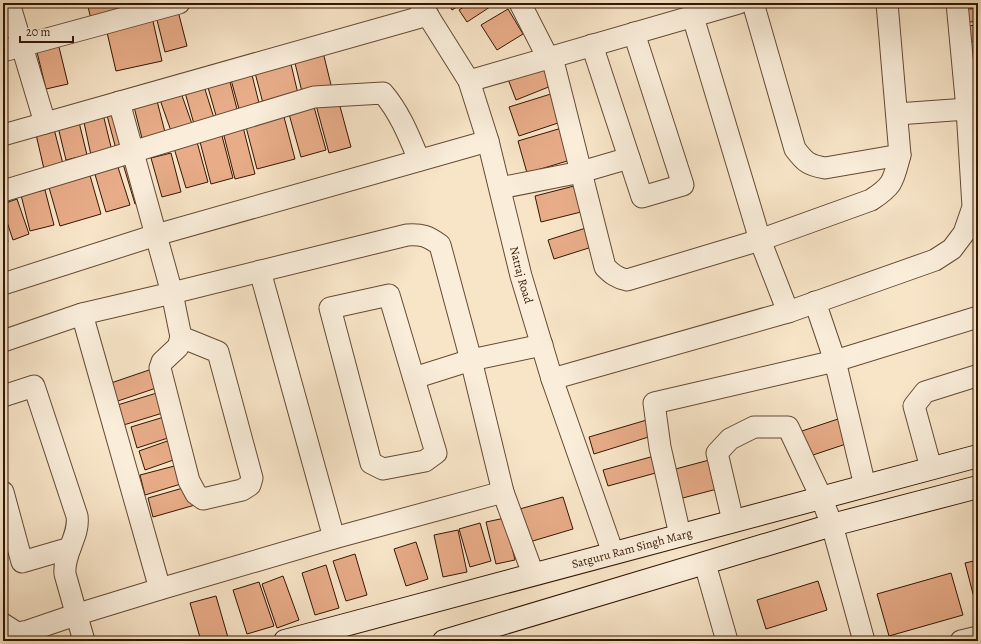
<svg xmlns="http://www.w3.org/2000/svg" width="981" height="644" font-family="Alegreya,serif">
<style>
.building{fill:#e8ac88;stroke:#341602}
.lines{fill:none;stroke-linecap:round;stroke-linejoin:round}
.street-casing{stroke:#654a34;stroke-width:23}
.secondary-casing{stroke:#341602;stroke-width:24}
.street{stroke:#faeedb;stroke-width:21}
.secondary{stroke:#faeedb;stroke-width:22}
.labels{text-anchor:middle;stroke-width:3.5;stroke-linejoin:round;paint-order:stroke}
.street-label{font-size:12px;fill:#341602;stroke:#faeedb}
</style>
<rect width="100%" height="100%" fill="#f8e5c8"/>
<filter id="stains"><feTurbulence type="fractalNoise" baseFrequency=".005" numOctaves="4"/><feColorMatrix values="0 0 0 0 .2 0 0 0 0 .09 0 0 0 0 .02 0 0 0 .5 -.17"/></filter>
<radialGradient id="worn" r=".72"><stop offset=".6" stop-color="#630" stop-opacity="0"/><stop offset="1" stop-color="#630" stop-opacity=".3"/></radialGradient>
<g class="building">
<path d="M87,3h44l2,5 -42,11z"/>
<path d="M448,3h15l-11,7z"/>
<path d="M470,3h26l-29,19 -8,-12z"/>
<path d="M978,8v13l-15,2 -2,-13z"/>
<path d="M508,9l15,25 -26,16 -16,-25z"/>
<path d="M178,11l9,35 -22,6 -9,-36z"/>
<path d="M152,17l10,44 -46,10 -10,-43z"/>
<path d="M978,25v16l-10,1 -2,-16z"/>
<path d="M58,43l10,41 -22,5 -10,-41z"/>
<path d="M978,43v15l-2,1 -2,-15z"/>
<path d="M323,52l9,37 -29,7 -9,-37z"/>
<path d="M290,60l9,38 -35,9 -10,-38z"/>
<path d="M978,60v14h-4l-1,-13z"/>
<path d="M548,63l8,21 -40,16 -8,-21z"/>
<path d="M251,71l8,32 -20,6 -9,-33z"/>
<path d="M229,78l9,35 -21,6 -10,-35z"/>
<path d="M978,78v17l-6,1 -3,-16z"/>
<path d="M203,83l11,35 -20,6 -10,-35z"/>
<path d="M180,90l12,34 -21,7 -12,-34z"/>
<path d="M554,93l10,28 -45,15 -10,-29z"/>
<path d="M156,97l10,39 -23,6 -10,-39z"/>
<path d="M338,99l13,48 -22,6 -13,-48z"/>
<path d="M118,105l11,39 -13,5 -11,-41z"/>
<path d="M314,107l12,43 -25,7 -12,-43z"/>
<path d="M103,114l9,37 -21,4 -8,-37z"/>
<path d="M284,117l11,42 -38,10 -11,-42z"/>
<path d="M79,122l8,33 -21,5 -8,-33z"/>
<path d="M53,125l10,39 -19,5 -9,-39z"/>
<path d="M243,127l12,47 -20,5 -12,-47z"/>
<path d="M565,127l9,32 -47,14 -9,-32z"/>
<path d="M221,132l12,46 -22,6 -12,-46z"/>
<path d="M197,142l11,40 -22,6 -12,-40z"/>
<path d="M171,153l10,39 -19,5 -11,-39z"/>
<path d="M133,162l10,39 -8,3 -12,-40z"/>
<path d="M117,164l13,41 -24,7 -12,-41z"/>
<path d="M89,172l12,42 -41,12 -12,-42z"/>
<path d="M574,186l7,26 -40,10 -6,-26z"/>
<path d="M45,190l9,35 -24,6 -9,-36z"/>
<path d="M17,199l12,35 -16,6 -10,-30v-6z"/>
<path d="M3,223l5,19 -5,2z"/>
<path d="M589,227l6,19 -41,13 -6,-19z"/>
<path d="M155,368l7,18 -47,16 -7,-18z"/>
<path d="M160,392l6,20 -49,15 -6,-20z"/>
<path d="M164,417l7,20 -34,11 -6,-21z"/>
<path d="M841,418l8,25 -42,14 -8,-25z"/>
<path d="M650,419l5,16 -61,19 -5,-17z"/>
<path d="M173,439l6,19 -34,12 -6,-19z"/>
<path d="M658,455l5,16 -55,15 -5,-16z"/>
<path d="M713,459l8,29 -46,12 -7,-29z"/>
<path d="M182,464l2,19 -39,12 -5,-20z"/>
<path d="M190,486l5,19 -42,12 -5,-19z"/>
<path d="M563,497l10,32 -47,14 -10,-33z"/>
<path d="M505,518l10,42 -19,4 -10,-42z"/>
<path d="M480,523l11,38 -21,6 -11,-38z"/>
<path d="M458,530l9,42 -24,5 -9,-42z"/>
<path d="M416,542l12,37 -22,7 -12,-37z"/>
<path d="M355,554l12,41 -21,6 -13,-40z"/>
<path d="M978,560v53l-13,-50z"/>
<path d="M326,565l13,43 -24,7 -13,-42z"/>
<path d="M951,573l12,42 -74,21 -12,-42z"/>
<path d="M283,576l16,44 -22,8 -15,-44z"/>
<path d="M818,581l9,29 -61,19 -9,-29z"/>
<path d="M259,582l15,44 -27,8 -14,-44z"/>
<path d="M216,596l13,45h-28l-11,-38z"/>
</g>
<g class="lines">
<g class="street-casing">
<g id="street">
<path d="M9,3l36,120"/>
<path id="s1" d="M420,3l49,78 19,60 33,135 31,103 61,174"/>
<path d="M520,3l28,55"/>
<path d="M753,3l42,146c10,13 13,16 30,19l75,-13"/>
<path d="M693,17l67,223 28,72"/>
<path d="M592,45l50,152 41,-12 -49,-152"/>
<path d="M3,51l176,-48"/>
<path d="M552,57l53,210c7,7 12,11 22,13l133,-40 111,-40c23,-15 22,-19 29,-45l-13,-152"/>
<path d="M469,81l270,-78"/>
<path d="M119,102l53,191 9,44 -3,10 -16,15 -2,6 29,113 7,13 7,5 39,-9 8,-5 2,-7 -34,-126 -37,-15"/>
<path d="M897,114l70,-5"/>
<path d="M3,135l425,-120"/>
<path d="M500,188l81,-16 48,-14"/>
<path d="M3,191l311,-94 69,-4c17,20 26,43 36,67"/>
<path d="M260,271l74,267"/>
<path d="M3,284l153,-49 332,-94"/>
<path d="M389,295l47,158 -11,8 -42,8 -12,-6 -41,-155z"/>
<path d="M815,302l20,59 30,125"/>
<path d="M82,314l78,275"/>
<path d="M3,341l79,-27 90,-21 235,-58c15,-1 21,1 33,10l31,115 32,132 30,82"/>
<path d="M414,378l57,-18 71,-15"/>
<path d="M552,379l236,-67 147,-52 17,-11 12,-16 9,-26 -6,-98 -10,-106"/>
<path d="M3,396l31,-10 43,130c3,20 -14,37 -12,58l19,67"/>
<path d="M931,468l-17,-62 11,-14 51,-16 2,1"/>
<path d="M3,492l19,70 48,-14"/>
<path d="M733,521l-16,-68 13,-14 24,-12h34l33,70 11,28 32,116"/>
<path d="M680,535l-20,-88 -6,-44 181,-42 143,-44"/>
<path d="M705,564l22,77"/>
<path d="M3,624l14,9 11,-2 47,-16 85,-26 174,-51 169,-46"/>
<path d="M961,641l17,-4"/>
</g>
</g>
<g class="secondary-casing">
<g id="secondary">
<path id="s2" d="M285,641l693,-185"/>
<path d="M444,641l388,-116 146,-38"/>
</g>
</g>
<use href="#street" class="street"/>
<use href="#secondary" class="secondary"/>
</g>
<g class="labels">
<g class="street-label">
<text dy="4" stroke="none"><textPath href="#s1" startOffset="293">Natraj Road</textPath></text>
<text dy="4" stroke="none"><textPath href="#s2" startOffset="359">Satguru Ram Singh Marg</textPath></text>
</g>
</g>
<rect width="981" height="644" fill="none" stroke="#f8e5c8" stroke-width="16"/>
<rect x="4" y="4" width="973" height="636" fill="none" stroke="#341602" stroke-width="2"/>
<rect x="8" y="8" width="965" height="628" fill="none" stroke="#341602"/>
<path d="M20 36v6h53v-6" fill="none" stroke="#341602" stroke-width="2"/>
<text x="26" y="36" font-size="12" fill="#341602" stroke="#faeedb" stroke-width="3" paint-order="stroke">20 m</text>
<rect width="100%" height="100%" filter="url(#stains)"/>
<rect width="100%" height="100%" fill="url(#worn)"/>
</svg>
